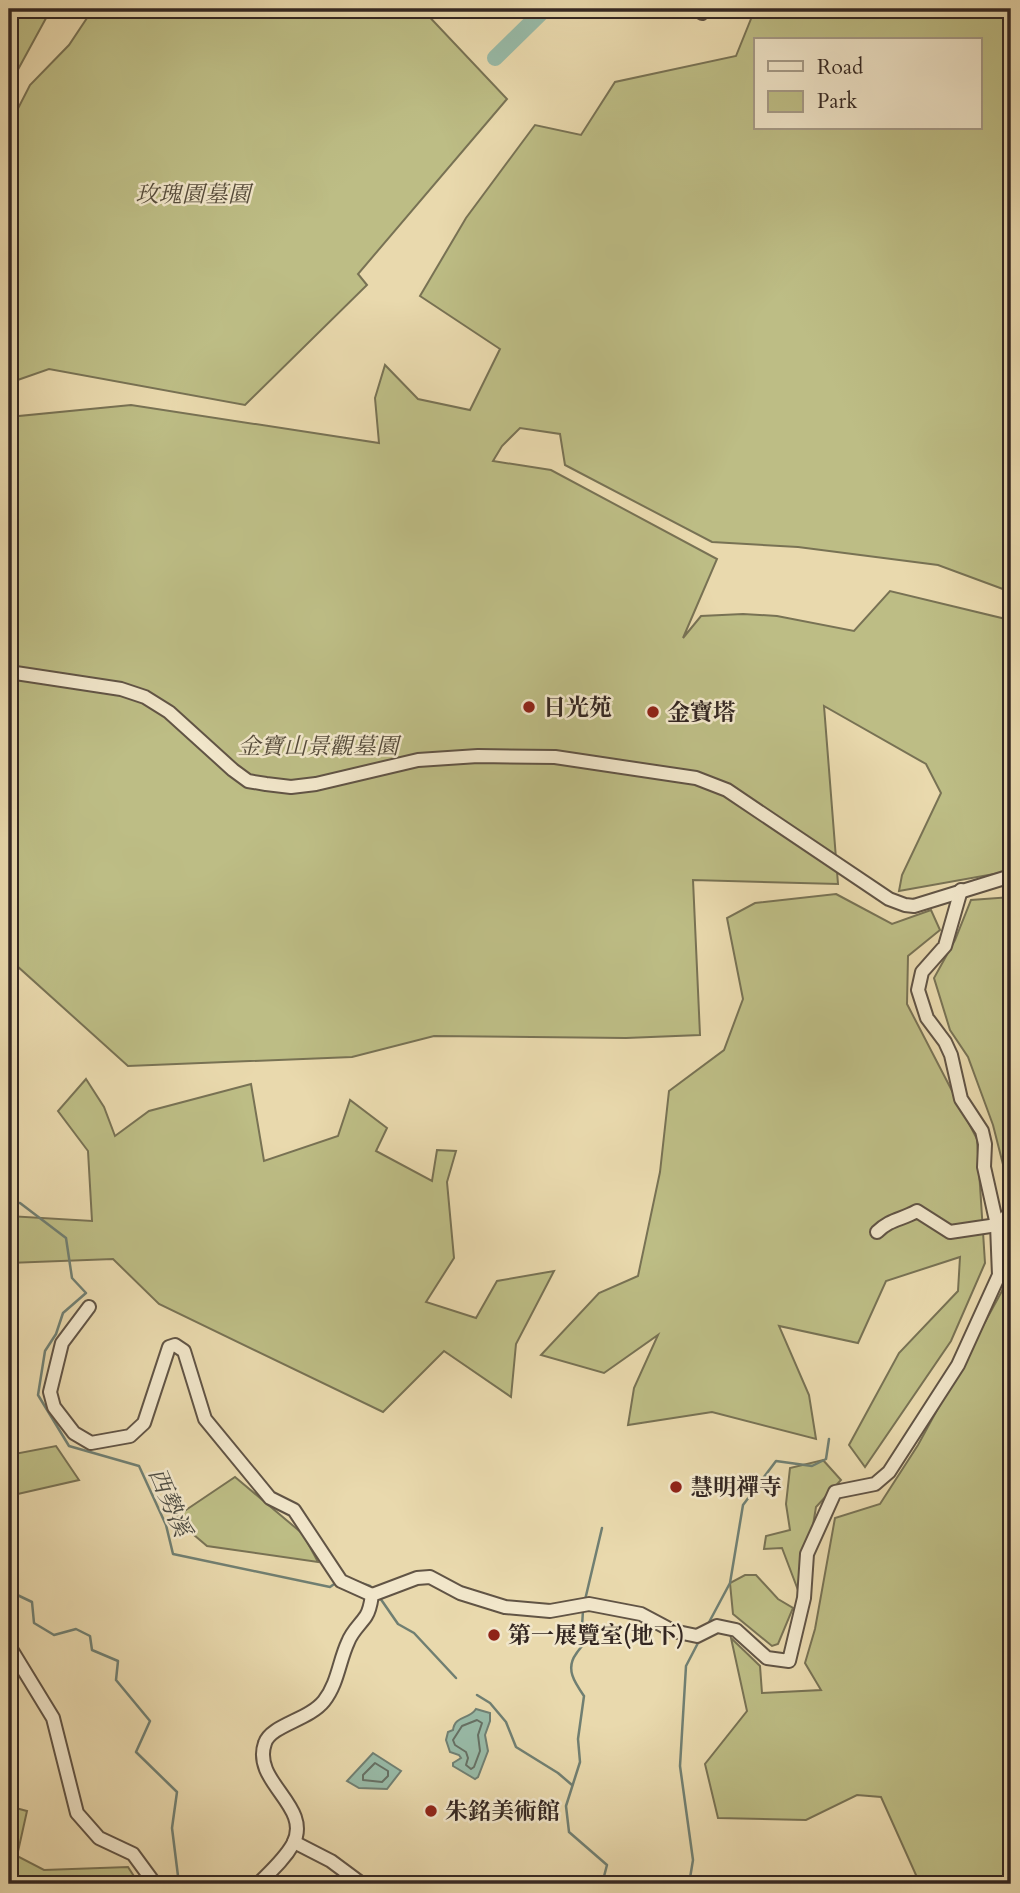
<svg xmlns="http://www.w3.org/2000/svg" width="1020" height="1893" font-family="Cardo,'Noto Serif TC',serif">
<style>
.green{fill:#bdbd85;stroke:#787254;stroke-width:2;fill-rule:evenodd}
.water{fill:#98baa7;stroke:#707f72;stroke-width:2}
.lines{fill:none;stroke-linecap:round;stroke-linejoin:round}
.shore{stroke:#667064;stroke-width:2}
.stream{stroke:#707f72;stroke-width:2.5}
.river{stroke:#98baa7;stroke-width:16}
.minor-casing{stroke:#615445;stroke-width:16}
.minor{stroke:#f1e6ca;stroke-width:12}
.poi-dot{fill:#8f2418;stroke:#f1e6ca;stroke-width:2.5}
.labels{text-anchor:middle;stroke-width:5;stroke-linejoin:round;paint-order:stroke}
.park-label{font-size:23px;font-style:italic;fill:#564c3b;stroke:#f1e6ca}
.poi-label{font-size:23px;font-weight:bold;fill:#342722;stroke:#f1e6ca;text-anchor:start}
.water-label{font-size:24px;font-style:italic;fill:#4d4c43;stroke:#f1e6ca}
</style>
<rect width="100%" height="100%" fill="#e9d9ad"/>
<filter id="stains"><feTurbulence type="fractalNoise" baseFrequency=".00286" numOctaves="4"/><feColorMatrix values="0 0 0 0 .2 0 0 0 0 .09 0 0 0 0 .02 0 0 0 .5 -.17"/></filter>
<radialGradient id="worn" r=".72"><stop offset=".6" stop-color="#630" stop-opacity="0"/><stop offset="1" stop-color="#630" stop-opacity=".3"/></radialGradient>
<g class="green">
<path d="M9,9h42l-42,77z"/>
<path d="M93,9h329l85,90 -149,175 9,11 -122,120 -196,-36 -40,14v-257l21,-41 39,-40z"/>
<path d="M755,9h256v583l-73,-27 -140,-18 -86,-5 -147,-77 -5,-31 -40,-6 -18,18 -9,15 58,9 166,89 -34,79 18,-22 42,-2 34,2 77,15 36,-40 116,28 5,-7v259l-112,20 3,-16 39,-82 -15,-29 -102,-58 14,178 -145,-4 7,155 -74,3 -192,-2 -82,21 -224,9 -112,-101 -7,-13v-535l122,-12 248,38 -4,-45 10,-33 33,34 52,11 30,-61 -80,-53 46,-78 69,-93 46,10 34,-53 121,-26zM756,40h224v88h-224z"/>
<path d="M836,894l56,30 39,-14 9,20 -32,26 -1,48 70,135 8,124 -34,78 -86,126 -16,-22 50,-92 59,-62 2,-34 -74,24 -28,62 -79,-17 30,69 7,44 -104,-27 -84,13 6,-37 24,-53 -54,38 -63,-18 58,-62 39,-17 22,-104 9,-81 55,-41 19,-51 -16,-81 28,-15z"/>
<path d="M1011,897v294l-1,1 -17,-67 -25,-68 -18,-27 -16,-52 21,-38 16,-40z"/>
<path d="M86,1079l18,28 11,29 34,-25 102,-27 13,77 74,-25 12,-36 37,28 -11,23 56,30 5,-31 19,1 -9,31 7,76 -28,44 50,16 21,-37 57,-10 -38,73 -5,53 -67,-46 -61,61 -224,-108 -46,-45 -104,4v-47l83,5 -4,-70 -30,-40z"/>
<path d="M1011,1219v665h-91l-39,-87 -24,-2 -51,25 -88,-2 -13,-54 42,-53 -16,-73 29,28 2,27 59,-3 -16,-27 10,-34 20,-111 45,-14 38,-59 84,-154 8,-36 -1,-32z"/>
<path d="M56,1446l23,34 -70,16v-41z"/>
<path d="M823,1460l18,20 -25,27 -15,91 -19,-50 -18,1 2,-13 24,-6 -4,-26 4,-36z"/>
<path d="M235,1477l68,57 15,28 -111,-16 -33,-28z"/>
<path d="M745,1575h11l22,24 15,9 -15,36 -6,2 -39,-32 -3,-31z"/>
<path d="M12,1807l15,4 -10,45 27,14 84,-3 11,17h-130v-64z"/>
</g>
<g class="water">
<path d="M476,1709l14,4v8l-5,14 3,16 -10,26 -3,2 -22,-13v-3l8,-5 -2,-3 -9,-3 -4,-12 2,-8 5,-2c2,-15 16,-10 23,-21z"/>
<path d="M373,1753l28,18 -14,18 -28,-1 -12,-7z"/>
</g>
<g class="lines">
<g class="shore">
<path d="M477,1720l5,3 -4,12 2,16 -6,16 -3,2 -5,-4 2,-7 -2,-6 -11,-7 -2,-5 9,-14z"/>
<path d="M375,1763l13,8v5l-6,6 -19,-2v-5z"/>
</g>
<g class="stream">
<path d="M9,1203h11l46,35 6,40 14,15 -23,20 -7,21 -11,17 -7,44 31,51 70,20 27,59 7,29 157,33 7,-5"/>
<path d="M355,1581l15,5 4,4"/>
<path d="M9,1591l23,11 2,21 20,12 22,-6 14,7 2,14 26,11 -2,19 34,41 -14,31 41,40 -5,36 7,56"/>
<path d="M380,1598l18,26 16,9 42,45"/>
<path d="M585,1600l17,-72"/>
<path d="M583,1610l-1,17 4,13c-3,6 -7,9 -10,14 -11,15 -1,29 8,42l-6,43 2,23 -14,44 3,26 38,33 -5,19"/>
<path d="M707,1626l23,-43 13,-78 33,-44 36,5 14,-7 3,-20"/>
<path d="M477,1695l13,8 16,19 10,25 42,26 14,12"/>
<path d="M689,1884l4,-24 -13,-94 6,-100 13,-25"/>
</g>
<path class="river" d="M495,58l50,-49"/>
<g class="minor-casing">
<g id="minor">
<path d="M700,9l2,4"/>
<path d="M9,672l112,17 24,8 24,15 64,58 15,11 18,3 25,3 25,-3 102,-24 60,-4 77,1 141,21 31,12 162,109 16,6 9,1 97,-30"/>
<path d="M877,1232c13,-13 24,-12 40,-21l33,21 47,-7 14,-13"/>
<path d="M89,1307l-27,36 -12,49 4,15 20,26 17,10 39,-7 14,-13 25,-76 6,-2 9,6 21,68 65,79 24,12 47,71 31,14"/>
<path d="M9,1646l44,72 24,95 22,25 34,16 22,30"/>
<path d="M294,1842l37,19 31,23"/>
<path d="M258,1884c12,-12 26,-24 35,-40 20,-38 -42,-62 -28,-101 6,-18 44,-23 59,-42 14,-18 15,-40 24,-59 4,-11 12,-17 18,-26 4,-6 5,-14 6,-21l45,-17 13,-1 30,16 45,14 45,4 39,-7 52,10 32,17 24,5 20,-10 19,4 31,28 22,3 15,-63 3,-44 28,-62 40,-8 14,-12 69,-107 41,-90 -2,-50 -13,-58 1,-23 -3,-13 -21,-32 -10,-44 -6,-13 -18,-24 -9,-28 4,-18 23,-26 16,-56"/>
</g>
</g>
<use href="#minor" class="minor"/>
</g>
<g class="poi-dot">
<circle cx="529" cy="707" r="7"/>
<circle cx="653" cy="712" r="7"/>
<circle cx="676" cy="1487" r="7"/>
<circle cx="494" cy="1635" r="7"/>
<circle cx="431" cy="1811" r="7"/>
</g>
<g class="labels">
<g class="park-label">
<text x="193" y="202">玫瑰園墓園</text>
<text x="318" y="754">金寶山景觀墓園</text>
</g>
<g class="poi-label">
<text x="543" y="715">日光苑</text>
<text x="667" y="720">金寶塔</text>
<text x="690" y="1495">慧明禪寺</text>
<text x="508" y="1643">第一展覽室(地下)</text>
<text x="445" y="1819">朱銘美術館</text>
</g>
<g class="water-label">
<text transform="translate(170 1502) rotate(67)" y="8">西勢溪</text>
</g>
</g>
<rect width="1020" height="1893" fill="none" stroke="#e9d9ad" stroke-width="35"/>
<rect x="10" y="10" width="999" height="1872" fill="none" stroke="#342722" stroke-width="3.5"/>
<rect x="18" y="18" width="985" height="1858" fill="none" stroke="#342722" stroke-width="2"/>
<rect x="754" y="38" width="228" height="91" fill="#f1e6ca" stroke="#a59a87" stroke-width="2"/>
<rect x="768" y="61" width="35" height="10" fill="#f1e6ca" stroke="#a59a87" stroke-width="2"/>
<text x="817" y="74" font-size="21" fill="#342722">Road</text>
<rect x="768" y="91" width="35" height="21" fill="#bdbd85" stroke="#a59a87" stroke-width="2"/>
<text x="817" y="108" font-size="21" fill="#342722">Park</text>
<rect width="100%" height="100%" filter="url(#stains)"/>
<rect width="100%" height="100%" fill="url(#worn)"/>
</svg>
